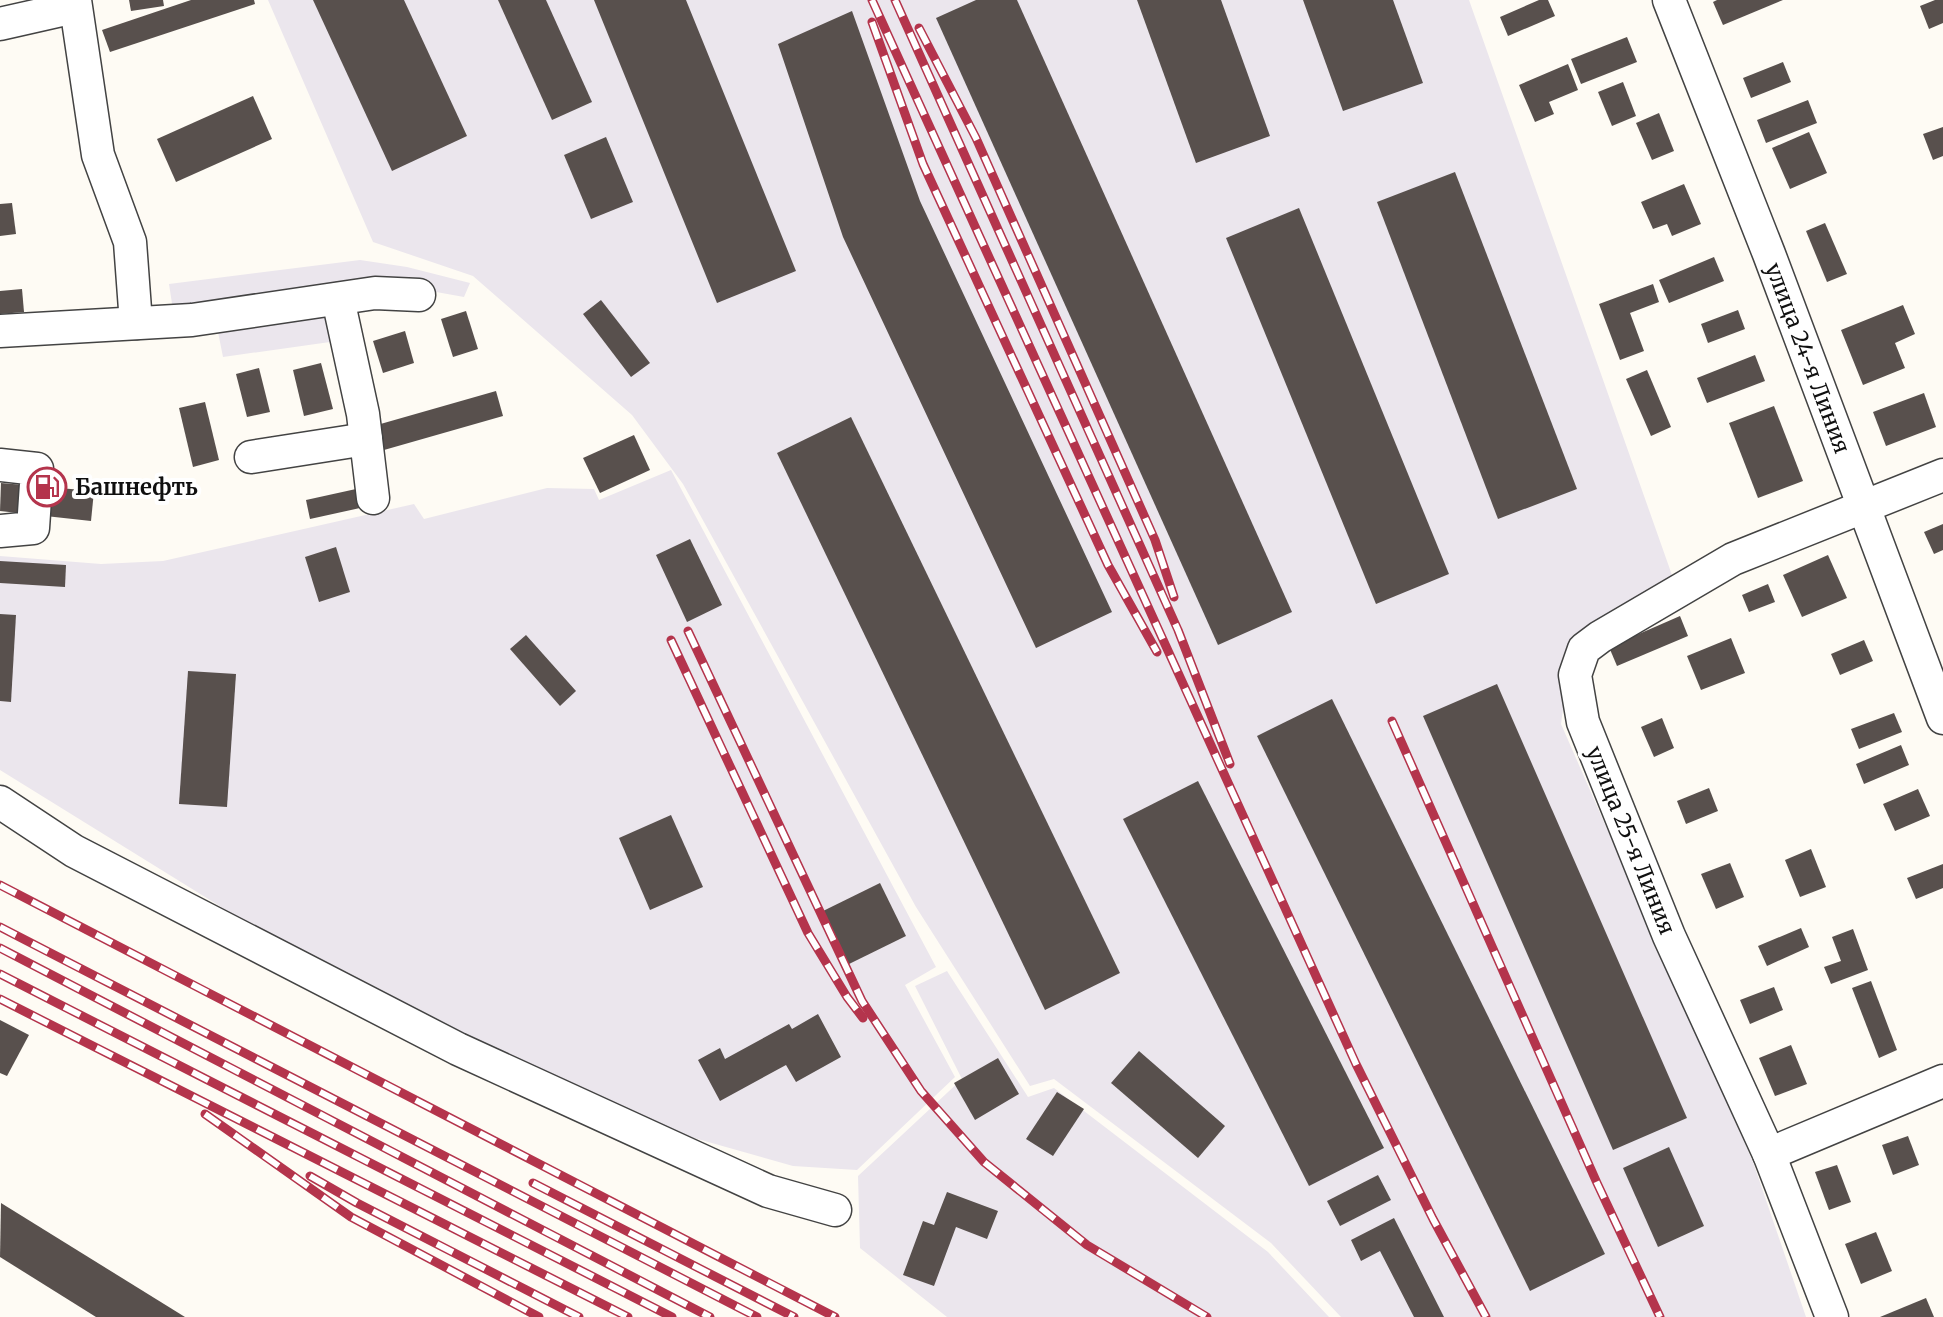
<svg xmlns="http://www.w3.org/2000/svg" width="1943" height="1317" font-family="Merriweather,serif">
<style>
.industrial{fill:#ebe6ed}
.building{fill:#58504d}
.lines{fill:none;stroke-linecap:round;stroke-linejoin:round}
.minor-casing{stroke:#434343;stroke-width:35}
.minor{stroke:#fff;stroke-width:32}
.rail-casing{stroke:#b4344c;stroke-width:9}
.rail{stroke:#fff;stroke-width:6;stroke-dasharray:18;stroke-linecap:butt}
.labels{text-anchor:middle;stroke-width:8;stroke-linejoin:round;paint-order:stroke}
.street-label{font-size:22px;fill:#101010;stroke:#fff}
.poi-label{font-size:22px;font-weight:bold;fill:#101010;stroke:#fff;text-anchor:start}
</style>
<rect width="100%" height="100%" fill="#fefbf4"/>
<g class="industrial">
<path d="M268,0h1201l204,578 -57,48 -43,9 -12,89 192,438 53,155h-465l-70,-74 -217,-164 -24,7 -114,-179 -233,-423 -51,-69 -159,-139 -100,-34z"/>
<path d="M360,260l47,7 63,16 -6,14 -61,-11 -74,3 8,52 -114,16 -10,-50 -40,3 -4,-26z"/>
<path d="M671,470l265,497 -31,18 50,92 -98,93 -64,-4 -113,-32 -132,-58 -270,-134 -278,-172v-214l101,8 62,-3 251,-57 10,15 123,-31 47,1 5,11z"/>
<path d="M947,971l81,126 26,-9 214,164 61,65h-382l-87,-69 -2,-72 104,-97 -47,-93z"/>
</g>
<g class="building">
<path d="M129,0h34l1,6 -33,5z"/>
<path d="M191,0h63l1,4 -145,48 -8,-22z"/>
<path d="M313,0h91l63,136 -75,35z"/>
<path d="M498,0h48l46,102 -40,18z"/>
<path d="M594,0h92l110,271 -79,32z"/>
<path d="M976,0h41l275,612 -74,33 -282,-627z"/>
<path d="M1137,0h84l49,136 -74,27z"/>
<path d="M1303,0h90l30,83 -80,28z"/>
<path d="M1539,0h9l7,16 -47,20 -8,-19z"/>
<path d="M1717,0h66l-60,25 -10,-23z"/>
<path d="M1935,0h8v23l-14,6 -9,-23z"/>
<path d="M852,11l68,190 192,411 -76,36 -193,-411 -65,-193z"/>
<path d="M1627,37l10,25 -56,22 -10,-25z"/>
<path d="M1783,62l8,20 -40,16 -8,-20z"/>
<path d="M1568,64l10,26 -29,12 5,12 -19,8 -16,-37z"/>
<path d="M1623,82l13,34 -24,10 -14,-34z"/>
<path d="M253,96l19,43 -96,43 -19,-43z"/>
<path d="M1808,100l9,23 -51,20 -9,-23z"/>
<path d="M1659,113l15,38 -22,9 -16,-37z"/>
<path d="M1943,127v29l-10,4 -10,-26z"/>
<path d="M1809,132l18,41 -37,16 -18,-41z"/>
<path d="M606,137l27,65 -42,17 -27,-64z"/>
<path d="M1455,172l122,317 -79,30 -121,-317z"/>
<path d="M1684,184l17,40 -29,12 -5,-12 -14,5 -12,-27z"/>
<path d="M12,203l4,31 -16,2v-32z"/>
<path d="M1299,208l150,366 -73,30 -150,-366z"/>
<path d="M1825,223l22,51 -20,8 -21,-51z"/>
<path d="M1714,257l10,24 -55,22 -10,-23z"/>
<path d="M1653,284l6,18 -29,11 14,38 -24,9 -21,-56z"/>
<path d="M22,289l2,23 -24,2v-23z"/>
<path d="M601,300l49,63 -19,14 -48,-63z"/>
<path d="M1903,305l12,29 -20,9 10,25 -42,17 -22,-55z"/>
<path d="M1738,310l7,19 -37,14 -7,-19z"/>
<path d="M466,311l12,38 -25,8 -12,-38z"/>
<path d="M405,331l9,32 -31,10 -10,-32z"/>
<path d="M1755,355l10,26 -58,22 -10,-25z"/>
<path d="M321,363l12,46 -29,7 -11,-46z"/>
<path d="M259,368l11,44 -23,5 -11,-43z"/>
<path d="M1647,370l24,57 -20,9 -25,-57z"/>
<path d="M496,391l7,25 -126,36 -7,-25z"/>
<path d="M1924,393l12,34 -50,19 -13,-34z"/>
<path d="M205,402l14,58 -26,7 -14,-59z"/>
<path d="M1774,406l29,75 -45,17 -29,-75z"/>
<path d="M851,417l269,556 -75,37 -268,-557z"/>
<path d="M634,435l16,35 -50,23 -17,-35z"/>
<path d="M1,483l93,8 -3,30 -91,-10z"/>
<path d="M356,489l4,19 -50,11 -4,-19z"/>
<path d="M1943,524v26l-9,4 -10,-22z"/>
<path d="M690,539l32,66 -35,17 -31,-67z"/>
<path d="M336,547l14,45 -31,10 -14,-45z"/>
<path d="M1828,555l19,43 -45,19 -19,-42z"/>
<path d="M0,561l66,4 -1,22 -65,-4z"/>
<path d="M1768,584l7,18 -26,10 -7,-17z"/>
<path d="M0,614l16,1 -5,87 -11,-1z"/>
<path d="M1680,616l8,20 -71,30 -8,-19z"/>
<path d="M526,635l50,56 -16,15 -50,-57z"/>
<path d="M1731,638l14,35 -44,17 -14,-34z"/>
<path d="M1864,640l9,21 -33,14 -9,-21z"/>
<path d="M188,671l48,3 -9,133 -48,-3z"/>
<path d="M1497,684l190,434 -74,32 -190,-434z"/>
<path d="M1332,699l273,555 -75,37 -273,-555z"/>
<path d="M1894,713l8,19 -43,17 -8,-20z"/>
<path d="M1662,718l12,30 -20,9 -13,-30z"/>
<path d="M1901,745l8,20 -45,19 -8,-20z"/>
<path d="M1198,781l186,367 -75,38 -186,-367z"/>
<path d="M1709,788l9,23 -32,13 -9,-23z"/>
<path d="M1918,789l12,27 -35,15 -12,-27z"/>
<path d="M671,815l32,72 -53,23 -31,-72z"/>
<path d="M1811,849l15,38 -26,10 -15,-37z"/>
<path d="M1730,863l14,34 -28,12 -15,-35z"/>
<path d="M1943,864v24l-27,11 -9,-21z"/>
<path d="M880,883l26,53 -59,29 -26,-53z"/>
<path d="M1801,928l8,19 -42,19 -9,-20z"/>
<path d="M1853,929l15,41 -37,14 -7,-17 17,-6 -9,-24z"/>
<path d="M1871,981l26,69 -18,8 -27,-70z"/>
<path d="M1774,987l9,23 -33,14 -10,-24z"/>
<path d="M818,1014l23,43 -45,25 -10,-17 -66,36 -22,-41 22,-12 5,11 64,-35 3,5z"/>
<path d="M0,1020l29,15 -22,41 -7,-3z"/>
<path d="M1791,1045l16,39 -32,12 -16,-38z"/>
<path d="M1139,1051l86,75 -27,32 -87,-75z"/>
<path d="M998,1058l21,36 -44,26 -21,-37z"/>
<path d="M1057,1092l27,17 -31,47 -27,-17z"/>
<path d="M1908,1136l11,29 -26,10 -11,-30z"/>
<path d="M1669,1147l35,79 -46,21 -35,-79z"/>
<path d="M1837,1165l14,37 -22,8 -14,-38z"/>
<path d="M1378,1175l13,25 -51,26 -13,-25z"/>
<path d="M947,1192l51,19 -11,28 -31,-12 -22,59 -31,-11 20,-54 11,4z"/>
<path d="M1,1203l184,114h-89l-96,-60z"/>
<path d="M1394,1218l50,99h-30l-34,-66 -19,10 -10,-21z"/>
<path d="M1876,1232l16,39 -31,13 -16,-40z"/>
<path d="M1926,1298l8,19h-54z"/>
</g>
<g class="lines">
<g class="minor-casing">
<g id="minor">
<path d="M75,0l23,155 32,87 6,81"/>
<path id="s1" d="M1669,0l100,254 174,464"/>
<path d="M0,24l75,-17"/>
<path d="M338,299l25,115 10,84"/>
<path d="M0,331l192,-11 183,-27 44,2"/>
<path d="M251,457l115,-18"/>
<path d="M0,465l37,4 -4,59 -33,3"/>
<path d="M0,802l74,49 384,198 310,142 67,19"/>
<path d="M1769,1154l174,-73"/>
<path d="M1832,1317l-63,-163 -100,-218 -86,-214 -8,-47 9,-26 16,-12 133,-78 210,-84"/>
</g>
</g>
<use href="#minor" class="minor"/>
<g class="rail-casing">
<g id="rail">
<path d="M872,0l484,1064 77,155 53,98"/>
<path d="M895,0l283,630 52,134"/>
<path d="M872,22l51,142 185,401 49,87"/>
<path d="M919,28l57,110 179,402 19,57"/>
<path d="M688,631l174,370 59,90 63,71 103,83 120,72"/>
<path d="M671,640l137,293 39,64 16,21"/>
<path d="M1392,721l205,462 63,134"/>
<path d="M0,885l835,432"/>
<path d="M0,927l757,390"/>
<path d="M0,948l710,369"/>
<path d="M0,974l672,343"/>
<path d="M0,999l628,318"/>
<path d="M205,1114l146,103 188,100"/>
<path d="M310,1176l47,27 222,114"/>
<path d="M533,1183l261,134"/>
</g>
</g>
<use href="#rail" class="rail"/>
</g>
<defs>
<g id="fuel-ring" transform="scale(2)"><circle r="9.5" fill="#fff" stroke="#b4344c" stroke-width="1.5"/><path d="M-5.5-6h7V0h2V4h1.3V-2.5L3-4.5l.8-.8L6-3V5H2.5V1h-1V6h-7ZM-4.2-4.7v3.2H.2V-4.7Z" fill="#b4344c"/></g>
</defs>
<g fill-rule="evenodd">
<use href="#fuel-ring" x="47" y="487"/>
</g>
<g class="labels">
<g class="street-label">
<text dy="8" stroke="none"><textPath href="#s1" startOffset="384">улица 24-я Линия</textPath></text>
<text transform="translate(1631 840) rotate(68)" y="8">улица 25-я Линия</text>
</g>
<g class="poi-label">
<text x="75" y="495">Башнефть</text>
</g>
</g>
</svg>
